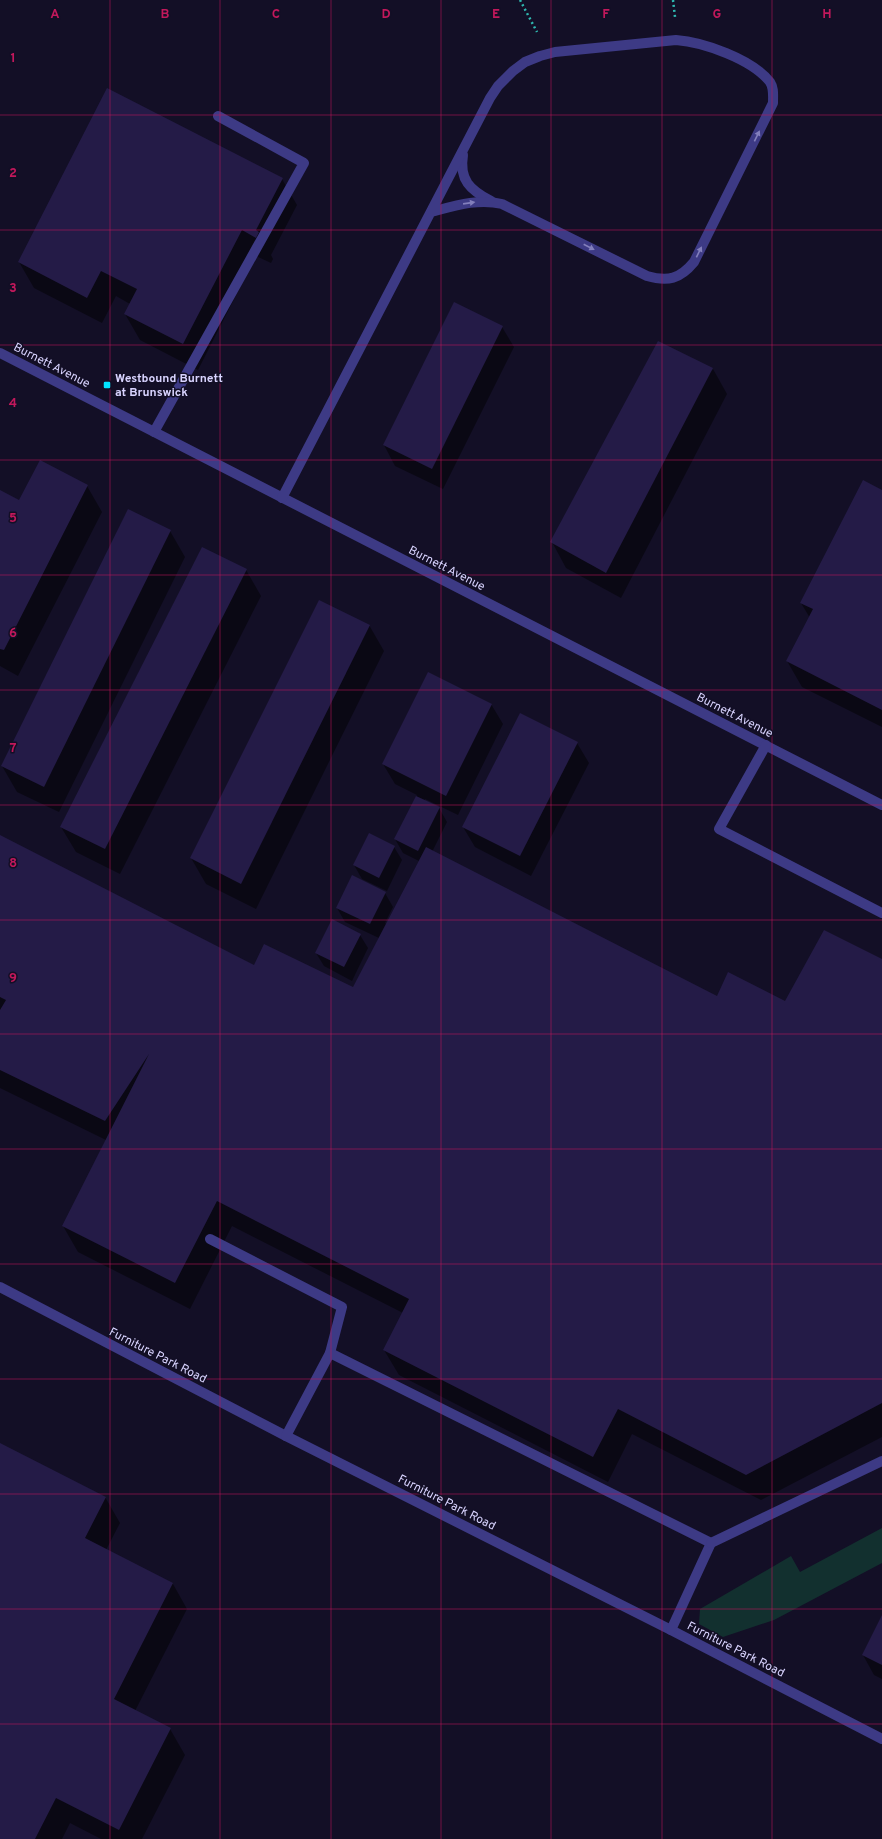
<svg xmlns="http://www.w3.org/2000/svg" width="882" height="1839" font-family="Overpass,sans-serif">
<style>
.green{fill:#12302f}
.shadow{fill:#0007}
.building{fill:#241b47}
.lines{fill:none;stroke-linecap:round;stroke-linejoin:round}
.path{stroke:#2fb8b0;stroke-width:2.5;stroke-dasharray:2 3;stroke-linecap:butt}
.minor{stroke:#3d3a85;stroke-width:10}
.oneway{fill:#837fbc}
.grid{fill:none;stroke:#c2185b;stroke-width:1;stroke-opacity:0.55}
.poi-dot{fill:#00e5ff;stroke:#130f26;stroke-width:1.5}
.labels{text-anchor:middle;stroke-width:3;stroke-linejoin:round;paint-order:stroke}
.street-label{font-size:12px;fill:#d9d4ff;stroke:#130f26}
.poi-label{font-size:12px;font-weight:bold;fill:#d9d4ff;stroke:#130f26;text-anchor:start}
.grid-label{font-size:13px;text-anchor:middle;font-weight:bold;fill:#c2185b;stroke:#130f26;stroke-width:3;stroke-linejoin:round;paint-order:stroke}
</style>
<rect width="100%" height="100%" fill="#130f26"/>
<path class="green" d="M882,1528v35l-108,57 -51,17 -24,-13 1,-15 91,-53 9,16z"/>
<g class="shadow">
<path d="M282,179l15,26 -26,50 2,4 -2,4 -15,-7 -58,114 -58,-30 -15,-26 5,-10 -14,-8 -14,27 -68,-35 -15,-26z"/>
<path d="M454,303l48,24 12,20 -71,142 -48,-23 -11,-21z"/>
<path d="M713,369l14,25 -106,204 -55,-30 -14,-26z"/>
<path d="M87,486l15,26 -84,164 -18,-10v-175l20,10z"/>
<path d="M882,491v236l-80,-40 -15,-26 23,-43 -9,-15z"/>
<path d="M170,531l15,26 -126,255 -42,-20 -15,-26z"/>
<path d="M246,570l15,26 -141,278 -44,-22 -15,-25z"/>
<path d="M369,625l15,26 -128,258 -50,-25 -15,-26z"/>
<path d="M491,704l12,20 -45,91 -33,-16 -1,2 15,7 8,14 -15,30 285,146 68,5 97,-43v477l-121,63 -129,-66 -24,48 -209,-107 -15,-25 19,-37 -171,-87 -42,83 -112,-57 -15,-26 43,-86 -106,-52v-252l255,130 98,22 26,-50 -34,-16 -8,-14 48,-15 8,14 -8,16 1,1 33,-63 -16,-8 -8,-14 22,-44 -22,-11 -12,-20z"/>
<path d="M577,743l12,20 -58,113 -56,-29 -12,-20z"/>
<path d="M394,847l8,13 -15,31 -25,-12 -8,-14z"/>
<path d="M360,935l8,13 -16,33 -28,-15 -8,-13z"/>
<path d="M0,1444l105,53 15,26 -14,27 67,34 14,25 -52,102 35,18 15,26 -43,84h-41l-31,-16 -8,16h-62z"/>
<path d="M882,1617v62l-8,-4 -11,-20z"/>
</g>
<g class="building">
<path d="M107,88l176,90 -27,52 3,2 -3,6 -14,-8 -59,114 -59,-30 13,-25 -36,-18 -14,27 -69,-36z"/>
<path d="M454,302l49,24 -71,143 -49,-24z"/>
<path d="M658,341l55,27 -107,205 -56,-31z"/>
<path d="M40,460l48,25 -84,165 -4,-1v-159l19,10z"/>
<path d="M863,480l19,10v220l-96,-49 27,-52 -13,-6z"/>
<path d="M128,509l43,21 -127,257 -43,-21z"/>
<path d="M202,547l45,22 -142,280 -45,-22z"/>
<path d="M319,600l51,25 -129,259 -51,-26z"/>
<path d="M428,672l64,32 -46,92 -64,-32z"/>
<path d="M520,713l58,29 -58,114 -58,-29z"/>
<path d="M416,796l24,11 -22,44 -24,-12z"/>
<path d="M369,833l26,13 -16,32 -26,-13z"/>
<path d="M0,835l254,130 10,-21 89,43 73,-140 291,149 11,-24 57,29 39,-71 58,29v444l-136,72 -128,-66 -25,48 -210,-107 26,-51 -192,-98 -42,82 -113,-57 87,-172 -44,67 -105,-51v-60l6,-10 -6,-3z"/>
<path d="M352,875l34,17 -16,32 -34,-16z"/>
<path d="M332,919l29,15 -17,33 -29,-14z"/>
<path d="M0,1443l106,54 -21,41 88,45 -59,116 57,29 -52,102 -63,-32 -21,41h-35z"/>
<path d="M882,1615v50l-20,-10z"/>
</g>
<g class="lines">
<g class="path">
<path d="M520,0l17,32"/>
<path d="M673,0l2,17"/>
</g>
<g class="minor">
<path d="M463,155c-4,25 7,35 28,46"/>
<path d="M0,353l882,452"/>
<path d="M154,432l150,-269 -86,-47"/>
<path d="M282,498l208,-400 8,-12 15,-15 12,-9 15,-6 15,-4 121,-12c27,2 76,19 94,42 4,6 3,13 3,21l-79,159c-14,17 -26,20 -47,14l-145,-72c-24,-6 -48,2 -71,8"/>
<path d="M766,745l-47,84 163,84"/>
<path d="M210,1239l132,68 -12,46"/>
<path d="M0,1287l286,149 385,194 211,109"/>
<path d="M286,1436l44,-83 381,190 -40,87"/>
<path d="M711,1543l171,-82"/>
</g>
</g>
<defs><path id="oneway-solid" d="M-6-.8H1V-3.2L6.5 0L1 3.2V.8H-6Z"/></defs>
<g class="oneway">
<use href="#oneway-solid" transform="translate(757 136) rotate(-64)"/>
<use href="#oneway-solid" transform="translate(469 203) rotate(-8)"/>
<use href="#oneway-solid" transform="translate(589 247) rotate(27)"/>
<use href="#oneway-solid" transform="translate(699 252) rotate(-64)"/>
</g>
<path class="grid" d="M110,0v1839M220,0v1839M331,0v1839M441,0v1839M551,0v1839M662,0v1839M772,0v1839M0,115h882M0,230h882M0,345h882M0,460h882M0,575h882M0,690h882M0,805h882M0,920h882M0,1034h882M0,1149h882M0,1264h882M0,1379h882M0,1494h882M0,1609h882M0,1724h882"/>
<rect class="poi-dot" x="103" y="381" width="8" height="8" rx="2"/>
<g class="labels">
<g class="street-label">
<text transform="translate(52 365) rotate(27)" y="4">Burnett Avenue</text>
<text transform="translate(447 568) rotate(27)" y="4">Burnett Avenue</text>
<text transform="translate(735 715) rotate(27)" y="4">Burnett Avenue</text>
<text transform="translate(158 1355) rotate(27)" y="4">Furniture Park Road</text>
<text transform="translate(447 1502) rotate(27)" y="4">Furniture Park Road</text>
<text transform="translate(736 1649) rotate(27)" y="4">Furniture Park Road</text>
</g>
<g class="poi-label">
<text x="115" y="382">Westbound Burnett<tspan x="115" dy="14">at Brunswick</tspan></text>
</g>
</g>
<g class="grid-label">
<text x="55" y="18">A</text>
<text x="165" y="18">B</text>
<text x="276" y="18">C</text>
<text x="386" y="18">D</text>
<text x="496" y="18">E</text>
<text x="606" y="18">F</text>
<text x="717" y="18">G</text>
<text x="827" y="18">H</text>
<text x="13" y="62">1</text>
<text x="13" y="177">2</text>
<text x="13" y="292">3</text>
<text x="13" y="407">4</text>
<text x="13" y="522">5</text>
<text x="13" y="637">6</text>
<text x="13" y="752">7</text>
<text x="13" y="867">8</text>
<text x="13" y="982">9</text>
</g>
</svg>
